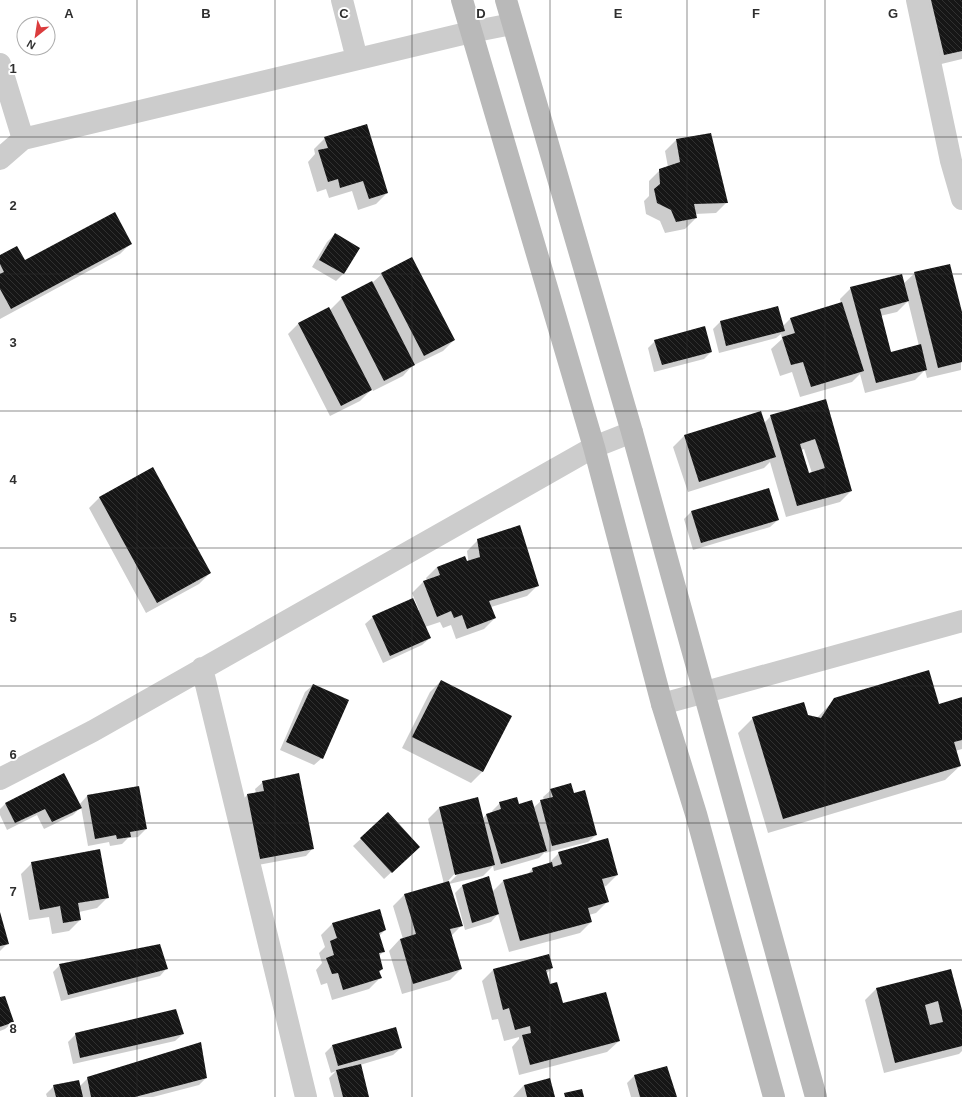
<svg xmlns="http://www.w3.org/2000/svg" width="962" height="1097" font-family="Helvetica,sans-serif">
	<defs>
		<pattern id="building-back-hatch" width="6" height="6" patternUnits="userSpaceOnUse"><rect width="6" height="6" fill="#161616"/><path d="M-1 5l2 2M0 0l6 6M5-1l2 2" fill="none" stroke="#303030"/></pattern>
	</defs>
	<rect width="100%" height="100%" fill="#fff"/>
	<path fill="#0003" fill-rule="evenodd" d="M 920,0 L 962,0 L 962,59 L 933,66 Z
		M 325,138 L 387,193 L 376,204 L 358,210 L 352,191 L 329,198 L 326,189 L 317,192 L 308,162 L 315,154 L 314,149 Z
		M 676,140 L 727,202 L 716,213 L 695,214 L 696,218 L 685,229 L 665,233 L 660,221 L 646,214 L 644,201 L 649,196 L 649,181 L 660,170 L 668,167 L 665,151 Z
		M 335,234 L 358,248 L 343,274 L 336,281 L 312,267 L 327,242 Z
		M 131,243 L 120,254 L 0,319 L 0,256 L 25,262 Z
		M 915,273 L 962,316 L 961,370 L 927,378 L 925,370 L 915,380 L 865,393 L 860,374 L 852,382 L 800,397 L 792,372 L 780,376 L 771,349 L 782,339 L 781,334 L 776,338 L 719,353 L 713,329 L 720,322 L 782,327 L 790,319 L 841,304 L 840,299 L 851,288 L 903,284 ZM 908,301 L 919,346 L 891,353 L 880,316 L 897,312 Z
		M 382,274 L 454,340 L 443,351 L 412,366 L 403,376 L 373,391 L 372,389 L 360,401 L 330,416 L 288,334 L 299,323 L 330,310 L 342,298 L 372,283 Z
		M 655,341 L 711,352 L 704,359 L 654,372 L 648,348 Z
		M 825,401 L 851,491 L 840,502 L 786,517 L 770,462 L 764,468 L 688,492 L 673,447 L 684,436 L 760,412 L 764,423 L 771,416 ZM 804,449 L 812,473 L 809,474 L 801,450 Z
		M 100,497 L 210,573 L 199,584 L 146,613 L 89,508 Z
		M 691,512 L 778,520 L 770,527 L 693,550 L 684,519 Z
		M 478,540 L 538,585 L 527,596 L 491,607 L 495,618 L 484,629 L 456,639 L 451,625 L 443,628 L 440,622 L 425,627 L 430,638 L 422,645 L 383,663 L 365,624 L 373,617 L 419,610 L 412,593 L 423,582 L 427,580 L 426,578 L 437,567 L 469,566 L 467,551 Z
		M 441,681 L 511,716 L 482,772 L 471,783 L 402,748 L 430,692 Z
		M 313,685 L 322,758 L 314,765 L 280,750 L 305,692 Z
		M 962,698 L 962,749 L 955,751 L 960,766 L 945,780 L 768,833 L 738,733 L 753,718 L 807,716 L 817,718 L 835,699 L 939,705 Z
		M 263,782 L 313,848 L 306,856 L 253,866 L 240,803 L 247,795 L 256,793 L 255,789 Z
		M 551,790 L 573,794 L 596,835 L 588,842 L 545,853 L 545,852 L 539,858 L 494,871 L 493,866 L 483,876 L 449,884 L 461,926 L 451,936 L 461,969 L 450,980 L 402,994 L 389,951 L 400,939 L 403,939 L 393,906 L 404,895 L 444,884 L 428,819 L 439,808 L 483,818 L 486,815 L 493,813 L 492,811 L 500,803 L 533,808 L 541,801 L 544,800 L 543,797 ZM 458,870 L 460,872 L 448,884 L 448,881 Z
		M 87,796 L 146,829 L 138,837 L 128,838 L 122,844 L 110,846 L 109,842 L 88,846 L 81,807 L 73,815 L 44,829 L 37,815 L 7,830 L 0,815 L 0,809 L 5,804 L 79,805 Z
		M 388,814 L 411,854 L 384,879 L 353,846 Z
		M 559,853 L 617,875 L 606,886 L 603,887 L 607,902 L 596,913 L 589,915 L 591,922 L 580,933 L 509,952 L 498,914 L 491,922 L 465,930 L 455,893 L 462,886 L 492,892 L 503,881 L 527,875 L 532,869 L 547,865 Z
		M 32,863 L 108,897 L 97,908 L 79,912 L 80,920 L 69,931 L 52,934 L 49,917 L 29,920 L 21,874 Z
		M 0,914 L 8,943 L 0,951 Z
		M 332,924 L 385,930 L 379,936 L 384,951 L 379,956 L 382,969 L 379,973 L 380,978 L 369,989 L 332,1000 L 327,983 L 321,985 L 316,970 L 322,963 L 319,953 L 325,947 L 321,935 Z
		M 60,965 L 167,968 L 160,976 L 61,1001 L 53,972 Z
		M 552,968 L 546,974 L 549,985 L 562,1004 L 619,1041 L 607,1052 L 519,1075 L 512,1047 L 519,1039 L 519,1037 L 504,1041 L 498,1019 L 492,1020 L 482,981 L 493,970 Z
		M 951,970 L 962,1014 L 962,1051 L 959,1054 L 884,1073 L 865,1000 L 876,989 Z
		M 0,998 L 13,1022 L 5,1029 L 0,1031 Z
		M 76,1034 L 183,1034 L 175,1041 L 73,1064 L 68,1042 Z
		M 332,1046 L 401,1048 L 393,1055 L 360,1065 L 368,1097 L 334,1097 L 329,1078 L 336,1071 L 331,1073 L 325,1053 Z
		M 634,1076 L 676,1097 L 631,1097 L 627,1083 Z
		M 88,1078 L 206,1078 L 199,1085 L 153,1097 L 47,1097 L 46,1094 L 54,1086 L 80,1086 Z
		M 524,1085 L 554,1097 L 513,1097 Z"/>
	<path fill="url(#building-back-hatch)" fill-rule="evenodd" d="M 931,0 L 962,0 L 962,51 L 944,55 Z
		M 367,124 L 388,193 L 369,199 L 363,181 L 340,188 L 338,179 L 328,182 L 318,150 L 328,148 L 324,137 Z
		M 711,133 L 728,203 L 694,204 L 697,218 L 676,222 L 671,210 L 657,203 L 654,189 L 660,184 L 659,169 L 680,162 L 676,139 Z
		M 115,212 L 132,244 L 11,309 L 0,289 L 0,274 L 4,272 L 0,264 L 0,255 L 17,246 L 25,260 Z
		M 335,233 L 360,248 L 344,274 L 319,260 Z
		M 412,257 L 455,340 L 424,356 L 381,273 Z
		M 950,264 L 962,312 L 962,362 L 938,368 L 914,272 Z
		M 902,274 L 909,301 L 880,309 L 891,352 L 921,344 L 927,370 L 876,383 L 850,287 Z
		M 372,281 L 415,365 L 384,381 L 341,297 Z
		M 842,302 L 864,371 L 811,387 L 803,362 L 791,365 L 782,337 L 795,333 L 790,318 Z
		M 778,306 L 785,331 L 726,346 L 720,321 Z
		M 329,307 L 372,390 L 341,406 L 298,323 Z
		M 705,326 L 712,352 L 662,365 L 654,340 Z
		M 826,399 L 852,491 L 797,506 L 770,415 ZM 815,439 L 825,468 L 809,473 L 800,444 Z
		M 761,411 L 776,457 L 699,482 L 684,435 Z
		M 153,467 L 211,573 L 157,603 L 99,497 Z
		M 769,488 L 779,520 L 701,543 L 691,511 Z
		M 520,525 L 539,586 L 489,601 L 496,618 L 467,629 L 462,615 L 454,618 L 451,611 L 437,617 L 423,581 L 440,575 L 437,567 L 465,556 L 467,561 L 480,557 L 477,539 Z
		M 413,598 L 431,638 L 390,656 L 372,616 Z
		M 929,670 L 939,704 L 962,697 L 962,740 L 954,742 L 961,766 L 783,819 L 752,717 L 804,702 L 808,715 L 821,718 L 834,698 Z
		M 441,680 L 512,716 L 483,772 L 412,737 Z
		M 313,684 L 349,700 L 323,759 L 286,742 Z
		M 64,773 L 82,808 L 52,822 L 45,809 L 15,823 L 5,803 Z
		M 299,773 L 314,849 L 260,859 L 247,794 L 264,791 L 262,781 Z
		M 571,783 L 574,793 L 585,790 L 597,835 L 552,846 L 540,800 L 553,797 L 550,789 Z
		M 139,786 L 147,829 L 130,832 L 131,837 L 117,839 L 116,835 L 95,839 L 87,795 Z
		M 478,797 L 495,865 L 455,875 L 439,807 Z
		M 517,797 L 519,804 L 532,800 L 547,851 L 501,864 L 486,814 L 501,809 L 499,802 Z
		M 388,812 L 420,847 L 392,873 L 360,838 Z
		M 608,838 L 618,875 L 602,879 L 609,902 L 588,908 L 592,922 L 520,941 L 503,880 L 533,872 L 532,868 L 552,862 L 553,867 L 562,864 L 558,852 Z
		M 100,849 L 109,898 L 78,903 L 81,920 L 63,923 L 60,906 L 40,910 L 31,862 Z
		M 489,876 L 499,914 L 472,923 L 462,885 Z
		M 449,881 L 463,926 L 450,929 L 462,969 L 413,984 L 400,939 L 416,934 L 404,894 Z
		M 380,909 L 386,930 L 379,933 L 385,952 L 379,953 L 383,969 L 379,971 L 382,978 L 343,990 L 338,973 L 332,974 L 326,958 L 334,955 L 330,941 L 337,938 L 332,923 Z
		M 0,912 L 9,944 L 0,946 Z
		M 160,944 L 168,969 L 68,995 L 59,964 Z
		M 549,954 L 553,968 L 546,970 L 550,984 L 557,982 L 563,1003 L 606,992 L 620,1041 L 530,1065 L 522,1035 L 531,1033 L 530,1026 L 515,1030 L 509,1008 L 503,1010 L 493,969 Z
		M 951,969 L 962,1010 L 962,1046 L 895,1063 L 876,988 ZM 938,1001 L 943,1022 L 930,1025 L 925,1005 Z
		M 5,996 L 14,1022 L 0,1027 L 0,997 Z
		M 176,1009 L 184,1034 L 80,1058 L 75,1033 Z
		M 396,1027 L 402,1048 L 338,1066 L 332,1045 Z
		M 201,1042 L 207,1078 L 135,1097 L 91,1097 L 87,1077 Z
		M 361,1064 L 369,1097 L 343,1097 L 336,1070 Z
		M 667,1066 L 677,1097 L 640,1097 L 634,1075 Z
		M 550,1078 L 555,1097 L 527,1097 L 524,1085 Z
		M 79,1080 L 83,1097 L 56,1097 L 53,1085 Z
		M 582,1089 L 584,1097 L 565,1097 L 564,1093 Z"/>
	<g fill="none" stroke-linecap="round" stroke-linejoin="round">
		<path stroke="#ccc" stroke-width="22" d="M 342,0 L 357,59
			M 917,0 L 951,161 L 962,199
			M 0,64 L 23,139 L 471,32 L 512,24
			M 0,159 L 23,139
			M 202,668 L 306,1097
			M 662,704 L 962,621
			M 0,779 L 93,731 L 594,447 L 632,432"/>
		<path stroke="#b9b9b9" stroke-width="22" d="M 462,0 L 594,447 L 662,704 L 696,814 L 774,1097
			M 506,0 L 632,432 L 816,1097"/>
	</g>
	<path fill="none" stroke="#2f2f2f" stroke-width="1" stroke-opacity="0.55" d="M 137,0 L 137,1097M 275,0 L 275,1097M 412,0 L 412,1097M 550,0 L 550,1097M 687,0 L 687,1097M 825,0 L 825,1097M 0,137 L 962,137M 0,274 L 962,274M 0,411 L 962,411M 0,548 L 962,548M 0,686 L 962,686M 0,823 L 962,823M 0,960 L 962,960"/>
	<g font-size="13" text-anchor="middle" font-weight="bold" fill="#2f2f2f" stroke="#fff" stroke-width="4" stroke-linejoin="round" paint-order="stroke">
		<text x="69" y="18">A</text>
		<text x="206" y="18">B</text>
		<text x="344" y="18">C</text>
		<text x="481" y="18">D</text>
		<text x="618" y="18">E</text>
		<text x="756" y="18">F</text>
		<text x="893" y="18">G</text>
		<text x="13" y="73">1</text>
		<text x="13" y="210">2</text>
		<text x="13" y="347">3</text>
		<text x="13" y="484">4</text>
		<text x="13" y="622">5</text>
		<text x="13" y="759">6</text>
		<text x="13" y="896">7</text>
		<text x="13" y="1033">8</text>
	</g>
	<g transform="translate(36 36) rotate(210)"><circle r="19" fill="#ffffff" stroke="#acacac"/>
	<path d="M0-3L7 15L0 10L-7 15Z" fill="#db3c3d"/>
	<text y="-6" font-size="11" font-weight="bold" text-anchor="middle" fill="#2f2f2f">N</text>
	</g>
</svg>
